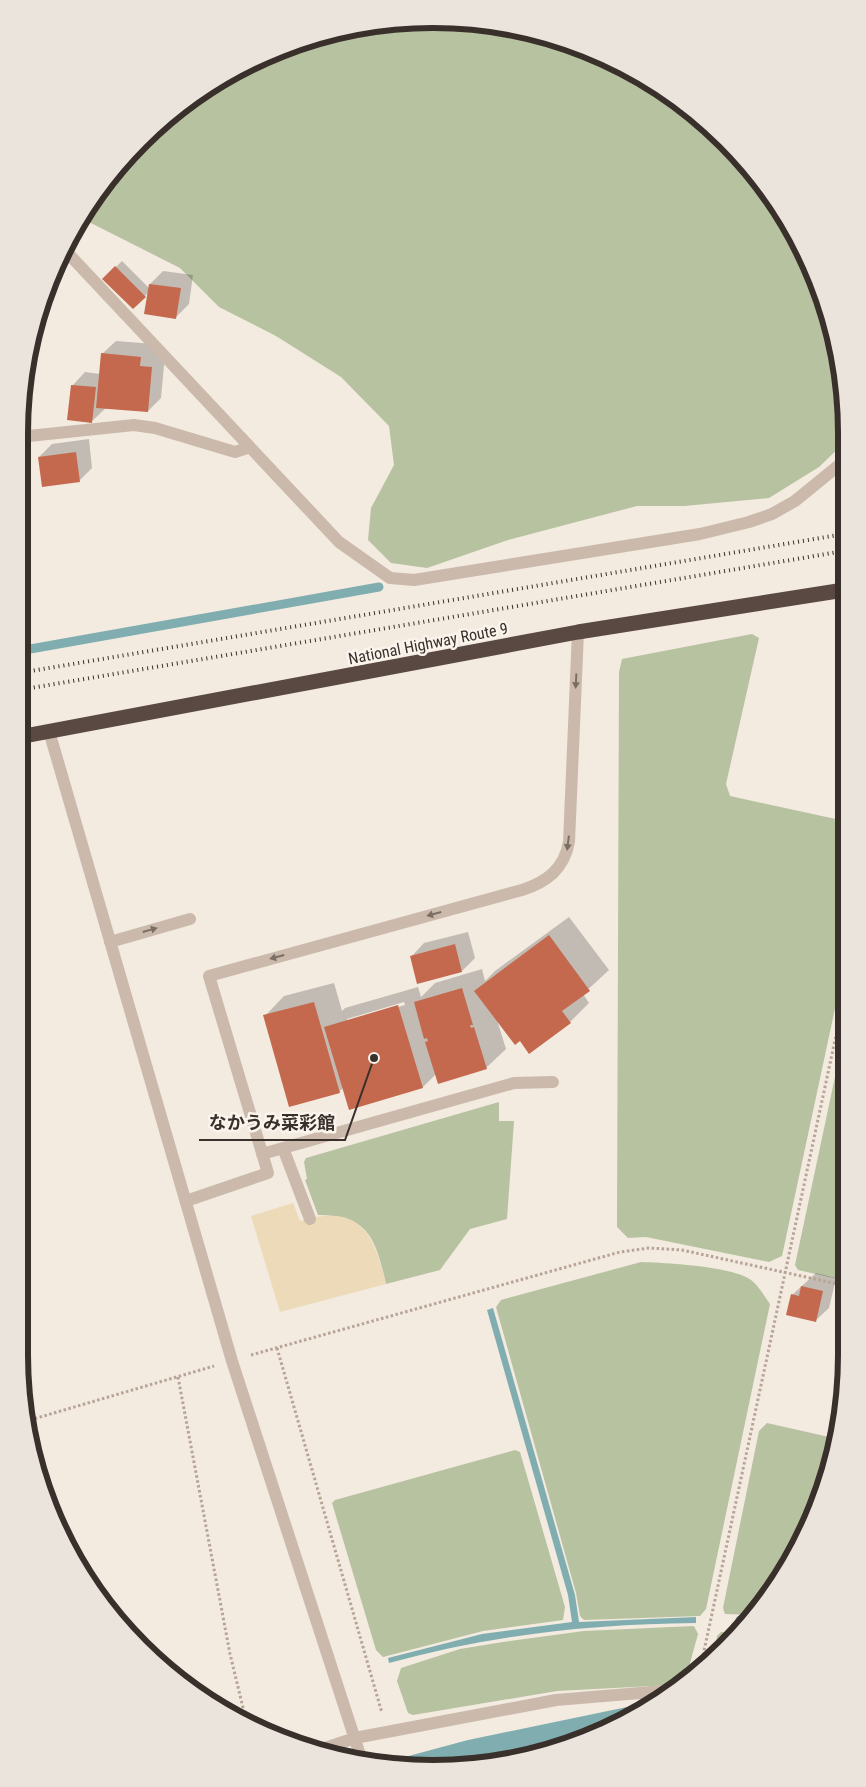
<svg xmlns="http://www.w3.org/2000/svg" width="866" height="1787" font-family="'Roboto Condensed','Noto Sans JP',sans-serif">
	<rect width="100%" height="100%" fill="#f3eae0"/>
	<path fill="#b7c2a0" d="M 433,19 L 514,27 L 592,50 L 685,105 L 762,181 L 816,275 L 844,379 L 844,443 L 819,467 L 769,498 L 684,506 L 637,506 L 508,540 L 427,568 L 391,563 L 368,540 L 371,508 L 394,465 L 389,426 L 341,377 L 276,336 L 219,307 L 180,268 L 81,218 L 89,203 L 140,140 L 203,88 L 275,50 L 352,27 Z
		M 752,634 L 759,638 L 726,784 L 730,796 L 845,821 L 846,957 L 782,1256 L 769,1262 L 646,1237 L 628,1238 L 617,1227 L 619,672 L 622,659 Z
		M 846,1025 L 847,1281 L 798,1270 L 795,1265 Z
		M 499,1102 L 499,1121 L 514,1121 L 507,1219 L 470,1229 L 440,1270 L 386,1284 C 376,1241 370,1215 318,1215 L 305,1180 L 307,1179 L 304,1162 L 306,1158 Z
		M 641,1262 C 665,1263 732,1266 751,1280 C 759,1286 764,1296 770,1304 L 706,1609 L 700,1616 L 584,1620 L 580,1616 L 576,1593 L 496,1307 L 501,1300 Z
		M 767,1423 L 838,1439 L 816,1513 L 778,1584 L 752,1615 L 725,1614 L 723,1608 L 759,1431 Z
		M 515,1450 L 520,1452 L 565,1607 L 563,1620 L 483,1631 L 383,1657 L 376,1650 L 332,1503 L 335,1500 Z
		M 694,1626 L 698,1634 L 687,1674 L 672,1685 L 557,1691 L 413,1715 L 408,1713 L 397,1681 L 401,1668 L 460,1649 L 503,1642 L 584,1631 Z
		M 721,1632 L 737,1633 L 726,1647 L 714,1656 L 717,1636 Z"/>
	<path fill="#eddab8" d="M 293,1203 L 300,1221 C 359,1203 374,1232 386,1284 L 280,1312 L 251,1216 Z"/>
	<path fill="#80aeb0" d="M 493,1308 L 575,1595 L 579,1622 L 696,1617 L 696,1623 C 591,1624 490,1635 389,1663 L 388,1658 L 482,1634 L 572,1622 L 568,1595 L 487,1310 Z
		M 627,1707 L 641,1708 L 616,1725 L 487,1765 L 390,1761 L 468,1740 Z"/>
	<path fill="#0003" fill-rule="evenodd" d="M 70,238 L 60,278 L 45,291 L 50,274 Z
		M 122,261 L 149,288 L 150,284 L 163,271 L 193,275 L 189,304 L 175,318 L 149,292 L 133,308 L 104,279 Z
		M 116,341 L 154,344 L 165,354 L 161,398 L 148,411 L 106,408 L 92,421 L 72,386 L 85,372 L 100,374 L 102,354 Z
		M 89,439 L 92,468 L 79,481 L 39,457 L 52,444 Z
		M 569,917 L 609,970 L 583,994 L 589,1003 L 570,1022 L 520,1040 L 497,1020 L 506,1049 L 486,1068 L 436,1074 L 423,1087 L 343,1088 L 339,1092 L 265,1016 L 284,996 L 334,983 L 342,1011 L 345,1008 L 418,987 L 421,997 L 435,983 L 482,969 L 485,981 L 495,971 ZM 404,1002 L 405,1005 L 347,1022 L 347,1019 Z
		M 468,932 L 475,958 L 462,971 L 418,983 L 411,957 L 424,943 Z
		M 816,1273 L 836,1278 L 829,1308 L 815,1321 L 792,1295 Z"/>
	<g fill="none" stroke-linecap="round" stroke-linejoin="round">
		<path stroke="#80aeb0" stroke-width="9" d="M 19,651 L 379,587
			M 740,1620 L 747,1621"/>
	</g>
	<path fill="#c4694e" d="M 115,266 L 146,297 L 133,309 L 102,279 Z
		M 149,284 L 181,288 L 176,319 L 144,314 Z
		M 101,353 L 141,357 L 140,366 L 152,367 L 148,412 L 96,408 Z
		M 71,385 L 96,387 L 92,423 L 67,420 Z
		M 76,452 L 80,482 L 42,487 L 38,457 Z
		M 549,935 L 590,991 L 562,1011 L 571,1023 L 529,1054 L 520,1041 L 515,1045 L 474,991 Z
		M 455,944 L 462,972 L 417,984 L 410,956 Z
		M 462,988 L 473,1025 L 470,1025 L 471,1028 L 474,1027 L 487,1069 L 438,1084 L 425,1042 L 428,1041 L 427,1038 L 424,1039 L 414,1002 Z
		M 314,1002 L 340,1093 L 289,1107 L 263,1015 Z
		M 398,1005 L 423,1088 L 349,1110 L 324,1027 Z
		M 801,1286 L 823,1291 L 816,1322 L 786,1315 L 791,1294 L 799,1296 Z"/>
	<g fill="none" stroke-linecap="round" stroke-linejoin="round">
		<path stroke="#b7a496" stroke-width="3" stroke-dasharray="2.5 2.5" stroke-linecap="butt" d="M 277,1348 L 382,1713
			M 251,1355 L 620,1252 L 649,1248 L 682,1250 L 847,1286
			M 178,1377 L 230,1654 L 246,1720
			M 30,1420 L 214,1366
			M 701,1665 L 846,989"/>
		<path stroke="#cbbaac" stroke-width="12" d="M 64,249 L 339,542 L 390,578 L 414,580 L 700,534 L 749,522 L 772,514 L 795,501 L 844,461
			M 19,437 L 134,425 L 155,428 L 235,452 L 250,447
			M 49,731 L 232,1361 L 362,1761
			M 110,942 L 190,919
			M 283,1148 L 310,1219
			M 262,1154 L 514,1083 L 553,1082
			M 186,1201 L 268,1173 L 209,976 L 522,890 C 547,882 564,869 569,842 L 578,632
			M 322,1749 L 355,1738 L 556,1700 L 664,1691"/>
		<path stroke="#5a4942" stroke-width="15" d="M 19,737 L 578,632 L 844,590"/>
		<path stroke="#392f2b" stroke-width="4" stroke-dasharray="1 4" stroke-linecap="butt" d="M 19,673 L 844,534
			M 19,690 L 844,551"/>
	</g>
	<defs><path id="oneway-solid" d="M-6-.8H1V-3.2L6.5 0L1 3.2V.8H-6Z" transform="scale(1.25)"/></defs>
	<g fill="#7b6e65">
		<use href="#oneway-solid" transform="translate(576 681) rotate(93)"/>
		<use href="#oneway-solid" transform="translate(568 843) rotate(97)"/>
		<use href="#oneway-solid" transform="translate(434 914) rotate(165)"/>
		<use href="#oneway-solid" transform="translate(150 930) rotate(-16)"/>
		<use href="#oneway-solid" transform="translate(277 957) rotate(165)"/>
	</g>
	<g text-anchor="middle" stroke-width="5" stroke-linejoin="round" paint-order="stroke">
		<g font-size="16" fill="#392f2b" stroke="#faf4ed">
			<text transform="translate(428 643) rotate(-11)" y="6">National Highway Route 9</text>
		</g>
	</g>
	<path d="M0 0H866V1787H0ZM433 28H433A405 405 0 0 1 838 433V1355A405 405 0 0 1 433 1760H433A405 405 0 0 1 28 1355V433A405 405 0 0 1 433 28Z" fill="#ebe4dd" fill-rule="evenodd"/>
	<path fill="none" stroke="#392f2b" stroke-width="6" d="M433 28H433A405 405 0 0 1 838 433V1355A405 405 0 0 1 433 1760H433A405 405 0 0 1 28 1355V433A405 405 0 0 1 433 28Z"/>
	<path fill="none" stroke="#392f2b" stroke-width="2" d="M374 1058L345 1140H199"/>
	<circle fill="#392f2b" stroke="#faf4ed" stroke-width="2" cx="374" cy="1058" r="5"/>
	<g font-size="18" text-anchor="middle" font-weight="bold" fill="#392f2b" stroke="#faf4ed" stroke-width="5" stroke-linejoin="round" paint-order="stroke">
		<text x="272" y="1129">なかうみ菜彩館</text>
	</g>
</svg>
